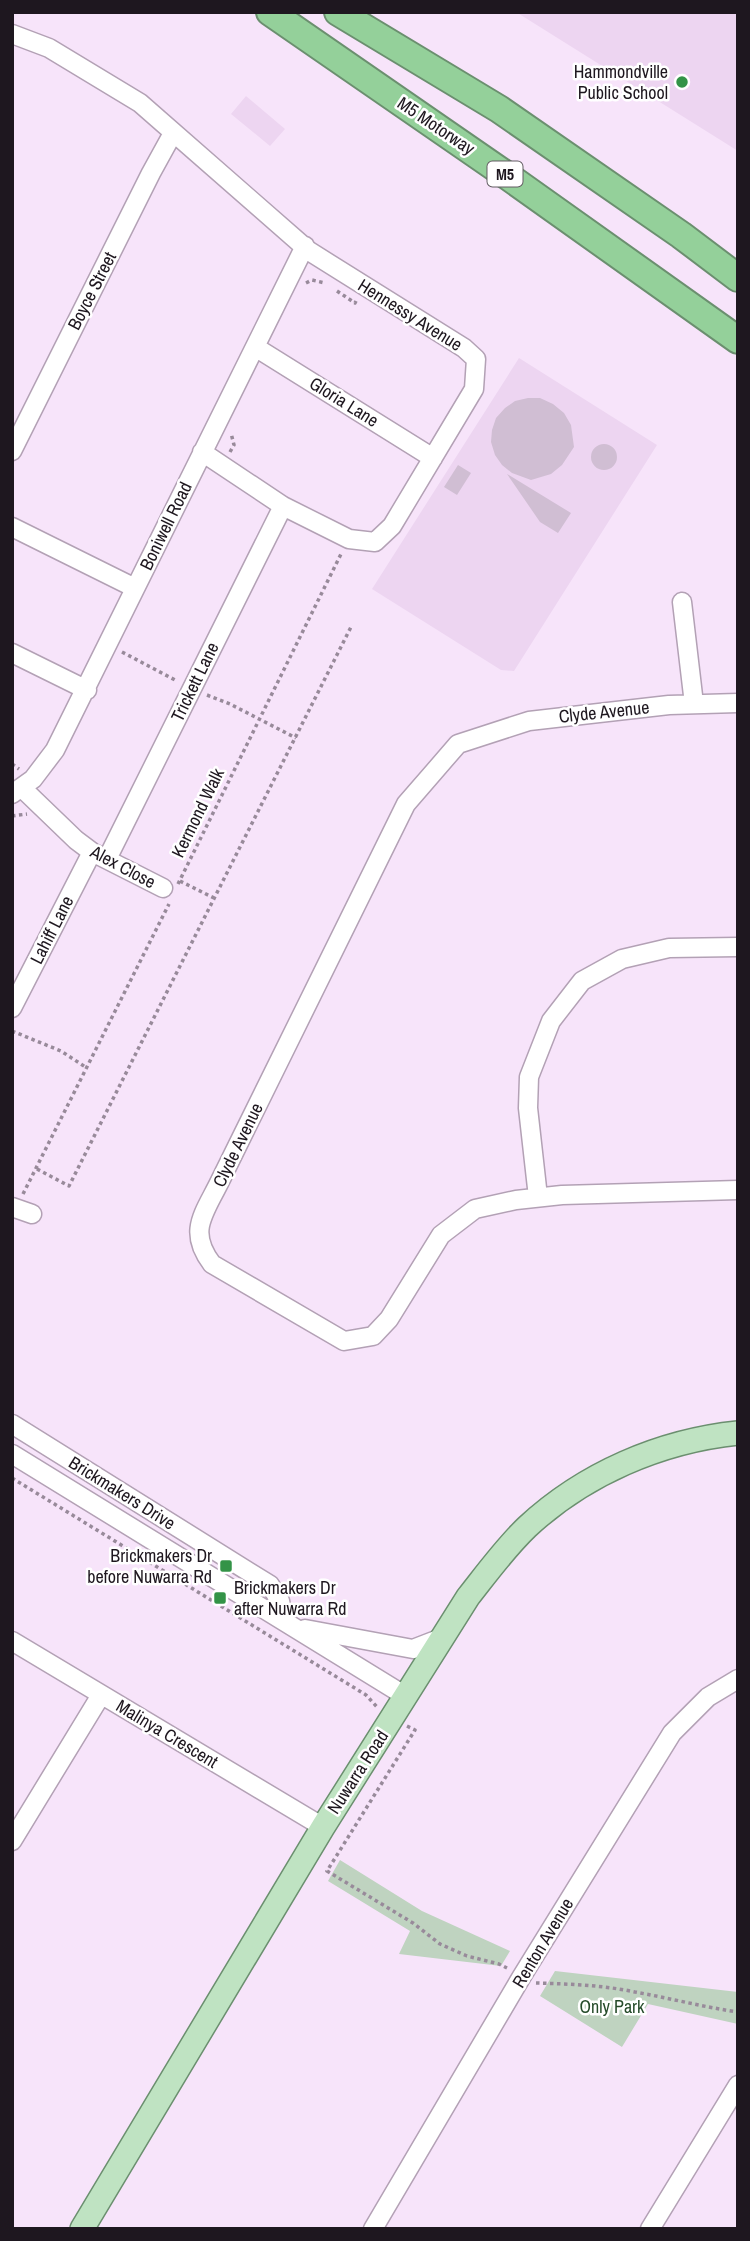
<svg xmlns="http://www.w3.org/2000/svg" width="750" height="2241" font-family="'Archivo Narrow',sans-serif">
	<rect width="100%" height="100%" fill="#f7e4fa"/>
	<path fill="#edd5f1" d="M 516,12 L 738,12 L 738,151 Z
		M 246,96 L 285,129 L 270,146 L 231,114 Z
		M 519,358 L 657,445 L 514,671 L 501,670 L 372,589 Z"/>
	<path fill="#bfd3c0" d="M 340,1860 L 422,1911 L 510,1951 L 501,1966 L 399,1954 L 410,1931 L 328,1881 Z
		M 555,1971 L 738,1992 L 738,2024 L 648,2004 L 622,2047 L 540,1996 Z"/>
	<path fill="#d0bed3" d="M 528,398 L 540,398 L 553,404 L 564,413 L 571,425 L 574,447 L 562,465 L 551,474 L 531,480 L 512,473 L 502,465 L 495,455 L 491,442 L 492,430 L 496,418 L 505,408 L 515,401 Z
		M591 457a13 13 0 1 1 26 0a13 13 0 1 1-26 0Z
		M 458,465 L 471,473 L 457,495 L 444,487 Z
		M 507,474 L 571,513 L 558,533 L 540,522 Z"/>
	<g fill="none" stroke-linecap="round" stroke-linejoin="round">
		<g stroke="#b3a1b5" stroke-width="21">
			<path id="minor" d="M 12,34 L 49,48 L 140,103 L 309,251 L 464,348 L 476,359 L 474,389 L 392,526 L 375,542 L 349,539 L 283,506 L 202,452
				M 255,347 L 433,458
				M 12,451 L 151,173 L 173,133
				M 12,527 L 135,588
				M 682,602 L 694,704
				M 12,653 L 87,690
				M 738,703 L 669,705 L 529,721 L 458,744 L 406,804 L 220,1181 C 204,1214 187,1231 212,1264 L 344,1341 L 373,1336 L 389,1319 L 441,1235 L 475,1209 L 516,1200 L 562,1195 L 738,1190
				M 22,788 L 76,840 L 92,852 L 163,888
				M 12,794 L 33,779 L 55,750 L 305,246
				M 107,859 L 283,506
				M 12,1008 L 92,852
				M 538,1197 L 528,1108 L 529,1077 L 551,1021 L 582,981 L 622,959 L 669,948 L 738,947
				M 12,1207 L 32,1214
				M 12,1424 L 270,1585 L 280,1601 L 284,1621
				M 12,1454 L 407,1697
				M 305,1629 L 413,1649 L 444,1637
				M 12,1641 L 323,1827
				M 12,1841 L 101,1695
				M 373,2229 L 522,1976 L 672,1733 L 708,1697 L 738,1679
				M 650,2229 L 738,2085"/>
		</g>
		<g stroke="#6b8f6f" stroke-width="26">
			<path id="major" d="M 82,2229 L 323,1827 L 468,1597 C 487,1573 505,1548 527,1527 C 584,1474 660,1441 738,1433"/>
		</g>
		<g stroke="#6b8f6f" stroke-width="30">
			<path id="highway" d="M 270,12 L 509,177 L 738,340
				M 338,12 L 499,109 L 681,235 L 738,278"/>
		</g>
		<path stroke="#988a9a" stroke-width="3.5" stroke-dasharray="3.5 3.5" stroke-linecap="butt" d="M 306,283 L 312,280 L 325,283
			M 337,291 L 355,303 L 356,301
			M 230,452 L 234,445 L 231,433
			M 122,652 L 177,681
			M 207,695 L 230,704 L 296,738
			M 12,764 L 19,769
			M 12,816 L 27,814
			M 180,881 L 214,898
			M 178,884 L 342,552
			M 12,1031 L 61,1051 L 87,1068
			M 37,1169 L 69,1186 L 352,625
			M 23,1194 L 169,904
			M 12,1478 L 366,1695 L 377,1707
			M 407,1726 L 415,1730 L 327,1871 L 413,1923 L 440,1944 L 467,1956 L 499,1964 L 507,1968
			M 536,1983 C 569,1984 602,1985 635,1992 C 669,1998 703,2007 738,2012"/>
		<use href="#minor" stroke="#fff" stroke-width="18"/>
		<use href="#major" stroke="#bfe3c2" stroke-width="23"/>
		<use href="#highway" stroke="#94d09a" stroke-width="26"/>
	</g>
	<g fill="#339347" stroke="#fff" stroke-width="2.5">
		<circle cx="682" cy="82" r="7"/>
		<rect x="219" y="1559" width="14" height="14" rx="3.5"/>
		<rect x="213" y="1591" width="14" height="14" rx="3.5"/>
	</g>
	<g text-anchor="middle" stroke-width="5" stroke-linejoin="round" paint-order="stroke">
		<rect fill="#fff" stroke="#625d62" stroke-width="2" x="487.5" y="161.5" width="35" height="25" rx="5"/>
		<g font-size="16" font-weight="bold" fill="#1e171f">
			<text x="505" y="180">M5</text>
		</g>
		<g font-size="18" fill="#1e171f" stroke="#fff" text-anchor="end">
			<text x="668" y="78">Hammondville<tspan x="668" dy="21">Public School</tspan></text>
			<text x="212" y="1562">Brickmakers Dr<tspan x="212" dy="21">before Nuwarra Rd</tspan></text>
			<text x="234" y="1594" text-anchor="start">Brickmakers Dr<tspan x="234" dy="21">after Nuwarra Rd</tspan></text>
		</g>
		<g font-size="18" fill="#1e171f" stroke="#fff">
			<text transform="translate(436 126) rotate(34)" y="6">M5 Motorway</text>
			<text transform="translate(92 291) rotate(-63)" y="6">Boyce Street</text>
			<text transform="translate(410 315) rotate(32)" y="6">Hennessy Avenue</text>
			<text transform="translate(344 402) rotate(32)" y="6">Gloria Lane</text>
			<text transform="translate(166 526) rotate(-64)" y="6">Boniwell Road</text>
			<text transform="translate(195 682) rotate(-64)" y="6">Trickett Lane</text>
			<text transform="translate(604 712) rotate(-6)" y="6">Clyde Avenue</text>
			<text transform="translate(198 813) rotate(-64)" y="6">Kermond Walk</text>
			<text transform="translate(123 867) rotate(28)" y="6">Alex Close</text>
			<text transform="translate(52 930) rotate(-63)" y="6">Lahiff Lane</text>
			<text transform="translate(238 1145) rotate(-64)" y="6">Clyde Avenue</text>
			<text transform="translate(122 1493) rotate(32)" y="6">Brickmakers Drive</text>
			<text transform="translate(167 1734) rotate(31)" y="6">Malinya Crescent</text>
			<text transform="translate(358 1772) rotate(-57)" y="6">Nuwarra Road</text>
			<text transform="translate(543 1943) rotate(-59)" y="6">Renton Avenue</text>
		</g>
		<g font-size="18" fill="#254b2a" stroke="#fff">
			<text x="612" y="2013">Only Park</text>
		</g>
	</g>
	<rect width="750" height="2241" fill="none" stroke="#1e171f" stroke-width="28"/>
</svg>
